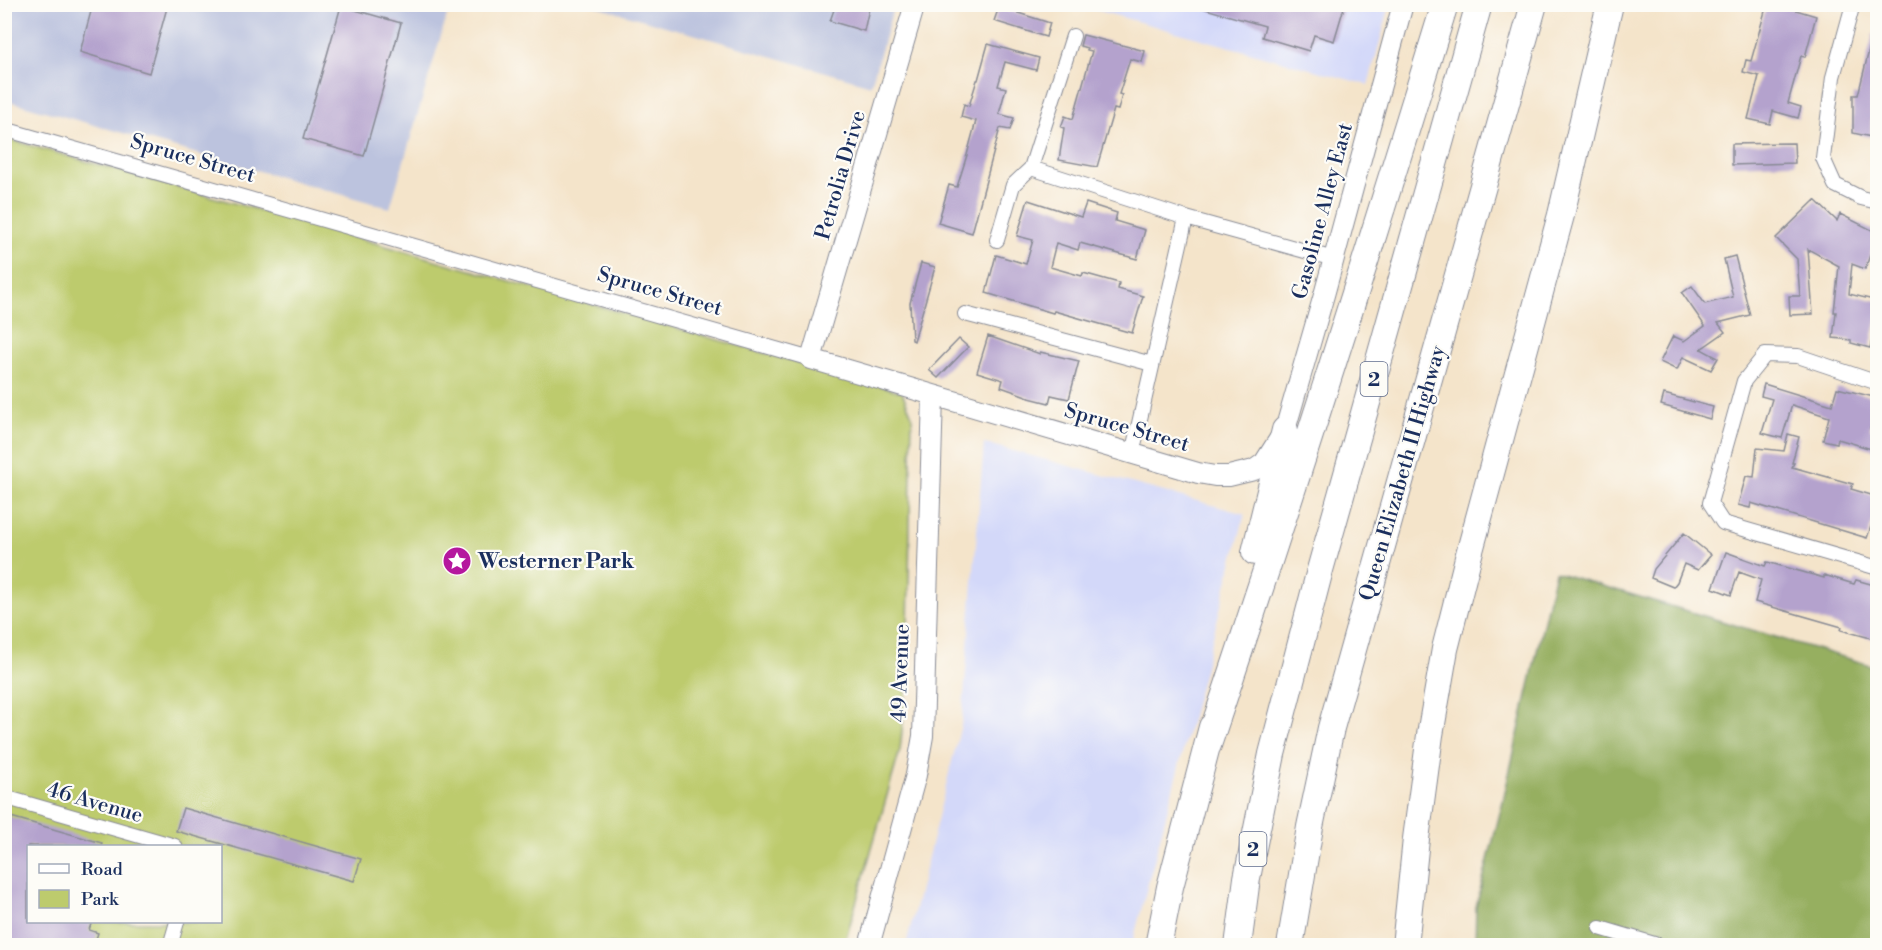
<svg xmlns="http://www.w3.org/2000/svg" width="1882" height="950" font-family="'Libre Bodoni',serif">
	<rect width="100%" height="100%" fill="#fdfcf7"/>
	<filter id="ink" filterUnits="userSpaceOnUse"><feTurbulence type="fractalNoise" baseFrequency=".0167" numOctaves="2"/><feDisplacementMap in="SourceGraphic" scale="12" xChannelSelector="R" yChannelSelector="G"/><feConvolveMatrix kernelMatrix="1 2 1 2 8 2 1 2 1" color-interpolation-filters="sRGB"/></filter>
	<filter id="wash" filterUnits="userSpaceOnUse"><feTurbulence type="fractalNoise" baseFrequency=".008" numOctaves="4" result="noise"/><feDisplacementMap in="SourceGraphic" scale="24" xChannelSelector="R" yChannelSelector="G"/><feGaussianBlur stdDeviation="1.35" result="paint"/><feColorMatrix in="noise" values="0 0 0 0 0 0 0 0 0 0 0 0 0 0 0 0 0 1.4 0 .05"/><feComposite in="paint" operator="in"/></filter>
	<g filter="url(#wash)">
		<rect width="100%" height="100%" fill="#f4e4ca"/>
		<path fill="#d3d8f9" d="M 1078,5 L 1390,5 L 1368,85 Z
			M 984,443 L 1245,514 L 1132,945 L 906,945 L 962,721 Z"/>
		<path fill="#bcc3de" d="M 4,5 L 450,5 L 390,208 L 5,100 Z
			M 592,5 L 894,5 L 871,85 Z"/>
		<path fill="#bdcb6d" stroke="#6c7d66" stroke-width="1.5" fill-rule="evenodd" d="M 4,138 L 902,392 L 912,416 L 907,683 L 900,750 L 844,945 L 5,945 ZM 28,846 L 220,846 L 220,922 L 28,922 Z"/>
		<path fill="#96af60" stroke="#586f5f" stroke-width="1.5" d="M 1555,572 L 1877,667 L 1877,945 L 1475,946 L 1476,907 L 1502,805 Z"/>
		<g id="blocks">
			<path fill="#b4a2cd" d="M 93,4 L 168,4 L 149,73 L 80,52 Z
				M 836,4 L 870,4 L 864,31 L 830,21 Z
				M 1202,4 L 1345,4 L 1334,41 L 1314,35 L 1309,51 L 1262,37 L 1265,26 L 1202,8 Z
				M 1767,4 L 1776,4 L 1816,16 L 1805,57 L 1801,56 L 1788,103 L 1801,107 L 1798,118 L 1773,111 L 1770,124 L 1748,119 L 1759,76 L 1743,72 L 1746,60 L 1751,61 Z
				M 341,6 L 401,23 L 364,156 L 303,139 Z
				M 999,7 L 1050,23 L 1046,37 L 994,21 Z
				M 1873,34 L 1878,35 L 1878,94 L 1871,92 L 1871,137 L 1853,133 L 1853,95 L 1858,95 Z
				M 1083,35 L 1145,51 L 1142,62 L 1130,59 L 1119,94 L 1122,95 L 1118,110 L 1114,109 L 1097,167 L 1059,160 L 1064,128 L 1061,127 L 1065,116 L 1073,119 L 1092,51 L 1087,50 L 1087,48 L 1080,46 Z
				M 988,44 L 1039,58 L 1036,70 L 1005,62 L 998,86 L 1006,88 L 999,114 L 1014,118 L 1010,130 L 1000,128 L 972,233 L 938,223 L 949,185 L 957,187 L 967,155 L 976,121 L 961,117 L 964,104 L 969,106 L 977,80 L 978,80 Z
				M 1794,143 L 1795,163 L 1732,165 L 1732,144 Z
				M 1028,200 L 1081,217 L 1086,203 L 1117,213 L 1115,221 L 1145,230 L 1137,259 L 1080,243 L 1078,250 L 1056,243 L 1050,267 L 1082,276 L 1083,273 L 1119,283 L 1118,289 L 1143,296 L 1132,333 L 1054,311 L 1053,313 L 986,293 L 996,255 L 1026,264 L 1033,240 L 1017,236 Z
				M 1815,200 L 1837,221 L 1840,214 L 1878,233 L 1865,269 L 1852,264 L 1849,294 L 1878,301 L 1878,315 L 1870,348 L 1851,343 L 1851,340 L 1833,338 L 1836,312 L 1834,312 L 1839,266 L 1808,249 L 1813,314 L 1790,315 L 1789,296 L 1800,296 L 1797,259 L 1776,238 Z
				M 1735,256 L 1750,315 L 1718,323 L 1725,332 L 1701,349 L 1718,358 L 1711,370 L 1683,357 L 1677,370 L 1660,362 L 1673,336 L 1684,341 L 1705,326 L 1682,293 L 1692,286 L 1705,304 L 1733,297 L 1724,259 Z
				M 921,263 L 935,267 L 914,341 L 912,340 L 910,303 Z
				M 988,336 L 1040,354 L 1040,352 L 1079,361 L 1069,399 L 1051,395 L 1049,403 L 1029,398 L 1029,397 L 1001,387 L 1003,380 L 977,372 Z
				M 959,339 L 968,347 L 938,378 L 929,370 Z
				M 1764,384 L 1832,405 L 1837,388 L 1878,398 L 1870,429 L 1878,431 L 1878,451 L 1838,439 L 1837,443 L 1823,440 L 1829,417 L 1792,405 L 1782,438 L 1762,433 L 1772,399 L 1761,396 Z
				M 1664,394 L 1713,407 L 1710,419 L 1661,405 Z
				M 1788,434 L 1799,437 L 1792,463 L 1794,463 L 1792,467 L 1853,484 L 1851,489 L 1878,497 L 1878,506 L 1867,538 L 1751,503 L 1750,508 L 1738,505 L 1746,476 L 1754,477 L 1757,448 L 1784,451 Z
				M 1684,533 L 1711,555 L 1698,570 L 1684,564 L 1677,582 L 1673,587 L 1651,578 L 1654,569 Z
				M 1726,552 L 1765,566 L 1767,562 L 1824,578 L 1824,575 L 1854,584 L 1856,580 L 1878,586 L 1878,640 L 1841,630 L 1842,627 L 1755,602 L 1761,580 L 1739,572 L 1731,595 L 1713,588 Z
				M 183,808 L 361,859 L 354,881 L 176,831 Z
				M 4,815 L 102,843 L 101,846 L 28,846 L 28,921 L 92,921 L 89,930 L 98,933 L 94,945 L 4,945 Z"/>
		</g>
	</g>
	<g filter="url(#ink)">
		<use href="#blocks" fill-opacity="0" stroke="#888a94" stroke-width="1.5"/>
		<g fill="none" stroke-linecap="round" stroke-linejoin="round">
			<g stroke="#888a94" stroke-width="16">
				<path id="street" d="M 1853,4 L 1833,77 L 1823,158 L 1835,185 L 1861,198 L 1878,202
					M 4,129 L 811,359
					M 1031,168 L 1186,218 L 1334,259
					M 997,240 L 1013,185 L 1031,168 L 1073,36
					M 965,314 L 1152,364
					M 1878,383 L 1798,356 L 1765,355 L 1744,381 L 1710,503 L 1723,523 L 1878,568
					M 1132,454 L 1186,218
					M 4,797 L 175,846
					M 1600,928 L 1661,946
					M 170,946 L 177,922"/>
			</g>
			<g stroke="#888a94" stroke-width="22">
				<path id="secondary" d="M 915,4 L 811,359 L 1198,473 L 1215,476 L 1229,476 L 1254,470 L 1264,463 L 1285,430 L 1324,295 L 1403,4
					M 869,946 L 916,775 L 923,736 L 933,396"/>
			</g>
			<g stroke="#888a94" stroke-width="28">
				<path id="highway" d="M 1255,552 L 1285,430
					M 1208,745 C 1291,499 1369,252 1445,4
					M 1158,946 L 1170,887 L 1212,727
					M 1238,946 L 1247,878 L 1272,754 L 1320,570 L 1479,4
					M 1290,946 L 1310,827 L 1331,728 L 1534,4
					M 1405,946 L 1416,839 L 1430,735 L 1445,649 L 1468,558 L 1561,215 L 1610,4"/>
			</g>
			<use href="#street" stroke="#fff" stroke-width="14"/>
			<use href="#secondary" stroke="#fff" stroke-width="20"/>
			<use href="#highway" stroke="#fff" stroke-width="26"/>
		</g>
	</g>
	<defs>
		<g id="sight-disc" transform="scale(1.5)"><circle r="9.5" fill="#b5179e" stroke="#fdfcf7"/><path d="M0-6L1.8-2.2L6-1.7L2.9 1.2L3.7 5.4L0 3.3L-3.7 5.4L-2.9 1.2L-6-1.7L-1.8-2.2Z" fill="#fff"/></g>
	</defs>
	<g fill-rule="evenodd">
		<use href="#sight-disc" x="457" y="561"/>
	</g>
	<g text-anchor="middle" stroke-width="4.5" stroke-linejoin="round" paint-order="stroke">
		<g fill="#fdfcf7" stroke="#5f6c8c" stroke-width="1.5">
			<rect x="1360.5" y="362" width="27" height="34" rx="4.5"/>
			<rect x="1239.5" y="832" width="27" height="34" rx="4.5"/>
		</g>
		<g font-size="20" font-weight="bold" fill="#1b2f5e">
			<text x="1374" y="386">2</text>
			<text x="1253" y="856">2</text>
		</g>
		<g font-size="21" fill="#1b2f5e" stroke="#fdfcf7">
			<text transform="translate(193 158) rotate(16)" y="7">Spruce Street</text>
			<text transform="translate(840 175) rotate(-74)" y="7">Petrolia Drive</text>
			<text transform="translate(1322 211) rotate(-75)" y="7">Gasoline Alley East</text>
			<text transform="translate(660 291) rotate(16)" y="7">Spruce Street</text>
			<text transform="translate(1127 427) rotate(16)" y="7">Spruce Street</text>
			<text transform="translate(1402 473) rotate(-74)" y="7">Queen Elizabeth II Highway</text>
			<text transform="translate(900 673) rotate(-88)" y="7">49 Avenue</text>
			<text transform="translate(95 802) rotate(16)" y="7">46 Avenue</text>
		</g>
		<g font-size="21" font-weight="bold" fill="#1b2f5e" stroke="#fdfcf7" text-anchor="start">
			<text x="478" y="568">Westerner Park</text>
		</g>
	</g>
	<rect width="1882" height="950" fill="none" stroke="#fdfcf7" stroke-width="24"/>
	<rect x="27" y="845" width="195" height="78" fill="#fdfcf7" stroke="#a3aaba" stroke-width="1.5"/>
	<rect x="39" y="864" width="30" height="9" fill="#ffffff" stroke="#a3aaba" stroke-width="1.5"/>
	<text x="81" y="875" font-size="18" fill="#1b2f5e">Road</text>
	<rect x="39" y="890" width="30" height="18" fill="#bdcb6d" stroke="#a3aaba" stroke-width="1.5"/>
	<text x="81" y="905" font-size="18" fill="#1b2f5e">Park</text>
</svg>
